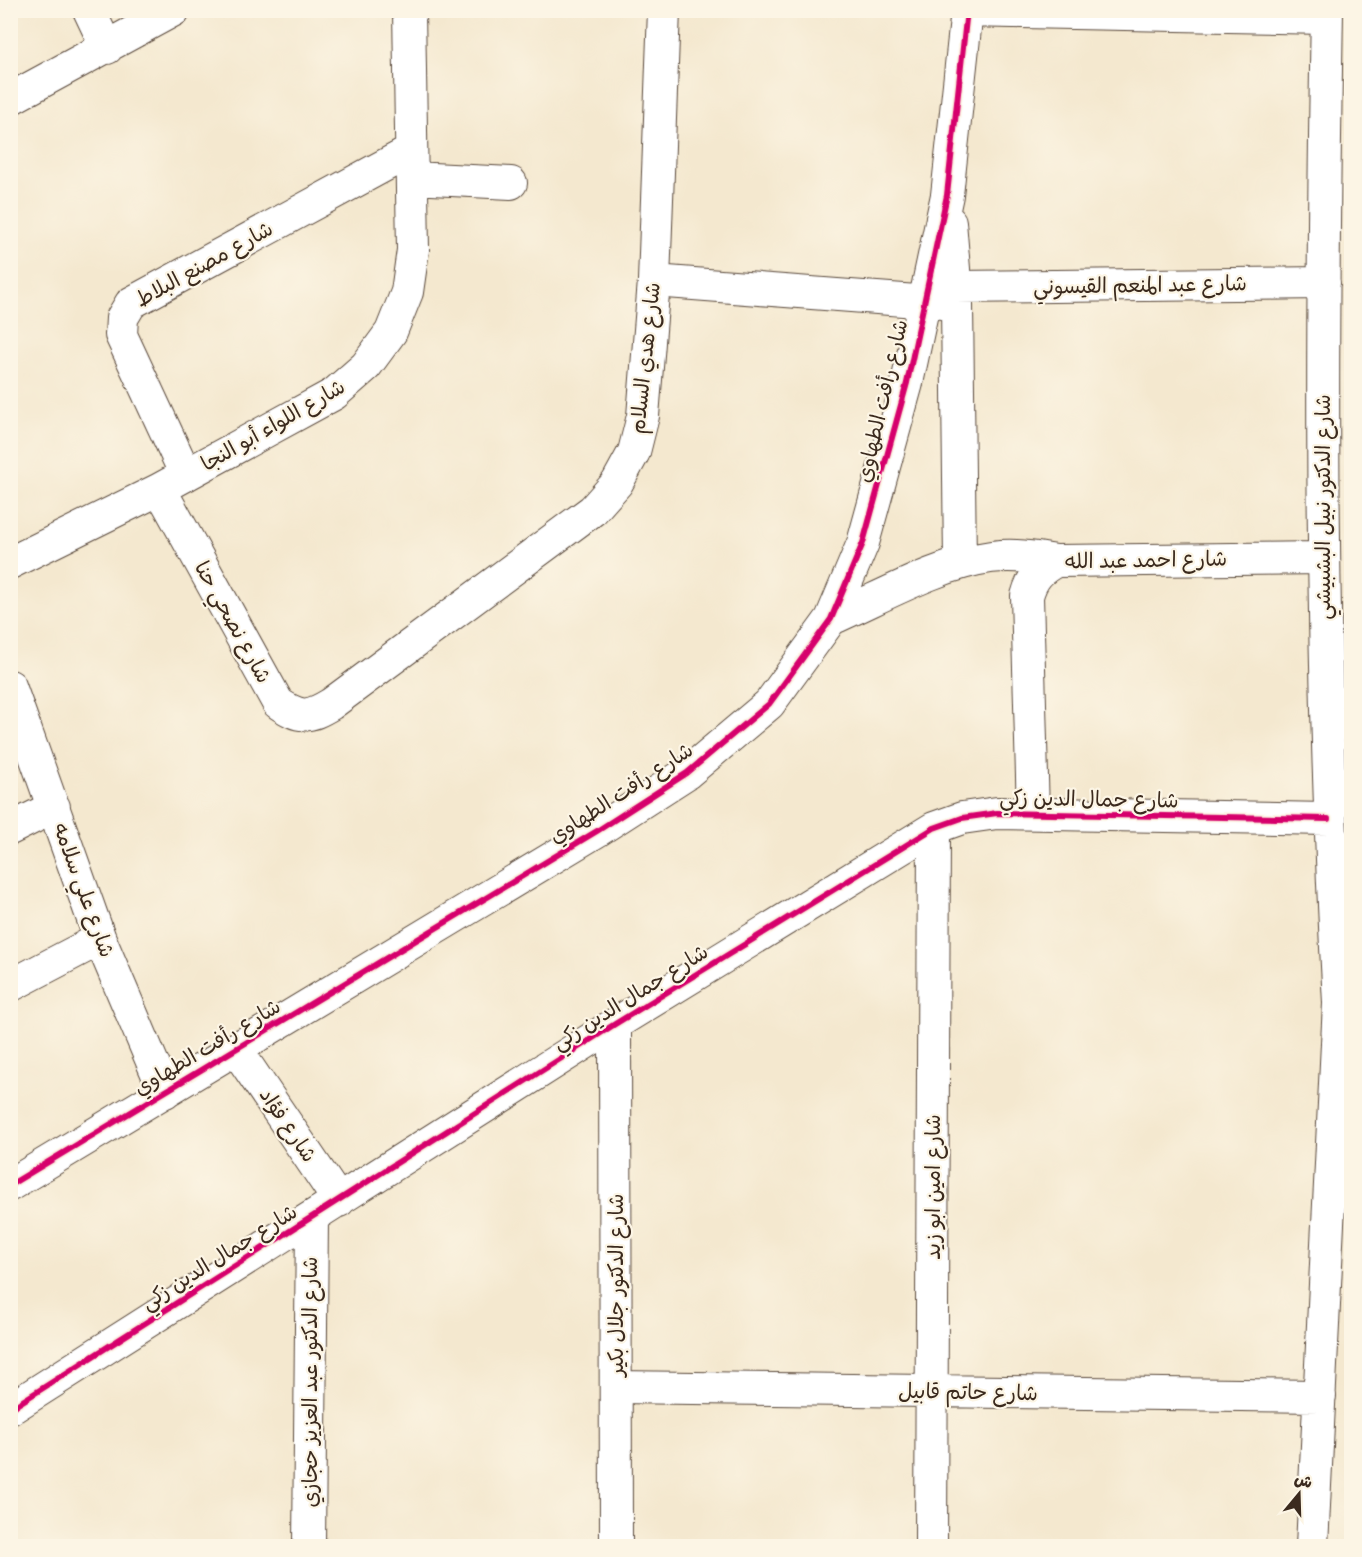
<svg xmlns="http://www.w3.org/2000/svg" width="1362" height="1557" font-family="'Indie Flower','Playpen Sans Arabic',sans-serif">
	<rect width="100%" height="100%" fill="#fcf5e5"/>
	<filter id="ink" filterUnits="userSpaceOnUse"><feTurbulence type="fractalNoise" baseFrequency=".0167" numOctaves="2"/><feDisplacementMap in="SourceGraphic" scale="12" xChannelSelector="R" yChannelSelector="G"/><feConvolveMatrix kernelMatrix="1 2 1 2 8 2 1 2 1" color-interpolation-filters="sRGB"/></filter>
	<filter id="wash" filterUnits="userSpaceOnUse"><feTurbulence type="fractalNoise" baseFrequency=".008" numOctaves="4" result="noise"/><feDisplacementMap in="SourceGraphic" scale="24" xChannelSelector="R" yChannelSelector="G"/><feGaussianBlur stdDeviation="1.35" result="paint"/><feColorMatrix in="noise" values="0 0 0 0 0 0 0 0 0 0 0 0 0 0 0 0 0 1.4 0 .05"/><feComposite in="paint" operator="in"/></filter>
	<g filter="url(#wash)">
		<rect width="100%" height="100%" fill="#f4e8cf"/>
	</g>
	<g filter="url(#ink)">
		<g fill="none" stroke-linecap="round" stroke-linejoin="round">
			<g stroke="#574639" stroke-width="34">
				<path id="minor" d="M 89,10 L 107,48
					M 1327,10 C 1321,343 1320,672 1339,1003
					M 967,11 L 1326,18
					M 10,99 L 174,10
					M 412,178 L 511,183
					M 950,222 L 957,304 L 960,563
					M 654,281 L 943,303
					M 955,287 L 1324,283
					M 186,475 L 121,335 L 122,318 L 131,303 L 411,151
					M 160,489 L 278,703 C 300,718 308,718 331,704 L 593,510 L 617,483 L 634,452 L 643,416 L 654,281 L 664,10
					M 10,563 L 160,489 L 334,394 L 366,366 L 391,332 L 407,292 L 413,250 L 409,10
					M 831,619 C 880,598 938,564 991,557 C 1013,554 1034,557 1056,561
					M 10,686 L 100,939 L 165,1092
					M 1033,813 L 1027,596 C 1032,578 1039,570 1056,561 L 1322,558
					M 10,829 L 54,807
					M 10,986 L 100,939
					M 615,1024 L 616,1546
					M 236,1049 L 339,1201
					M 10,1185 L 597,831 L 687,773 L 769,704 L 831,619 L 863,543 L 907,383 L 947,195 L 967,10
					M 616,1387 L 1320,1396
					M 10,1409 L 615,1024 L 934,828 L 962,818 L 997,813 L 1328,819
					M 309,1546 L 312,1218
					M 931,1546 L 934,828
					M 1312,1546 L 1339,1003 L 1343,983"/>
			</g>
			<use href="#minor" stroke="#fff" stroke-width="32"/>
			<g stroke="#fcf5e5" stroke-width="10">
				<path id="cycleway" d="M 10,1185 L 597,831 L 687,773 L 769,704 L 831,619 L 863,543 L 907,383 L 947,195 L 967,10
					M 10,1409 L 615,1024 L 934,828 L 962,818 L 997,813 L 1328,819"/>
			</g>
			<use href="#cycleway" stroke="#d6006c" stroke-width="6"/>
		</g>
	</g>
	<g text-anchor="middle" stroke-width="4.5" stroke-linejoin="round" paint-order="stroke">
		<g font-size="21" fill="#3b2a1e" stroke="#fcf5e5">
			<text transform="translate(204 264) rotate(-29)" y="7">شارع مصنع البلاط</text>
			<text transform="translate(1140 285) rotate(-1)" y="7">شارع عبد المنعم القيسوني</text>
			<text transform="translate(645 358) rotate(-84)" y="7">شارع هدي السلام</text>
			<text transform="translate(882 401) rotate(-77)" y="7">شارع رأفت الطهاوي</text>
			<text transform="translate(273 425) rotate(-30)" y="7">شارع اللواء أبو النجا</text>
			<text transform="translate(1323 507) rotate(-90)" y="7">شارع الدكتور نبيل البشبيشي</text>
			<text transform="translate(1146 560) rotate(-1)" y="7">شارع احمد عبد الله</text>
			<text transform="translate(233 622) rotate(61)" y="7">شارع نصحي حنا</text>
			<text transform="translate(621 793) rotate(-33)" y="7">شارع رأفت الطهاوي</text>
			<text transform="translate(1089 799) rotate(1)" y="7">شارع جمال الدين زكي</text>
			<text transform="translate(84 890) rotate(70)" y="7">شارع علي سلامه</text>
			<text transform="translate(630 997) rotate(-32)" y="7">شارع جمال الدين زكي</text>
			<text transform="translate(207 1047) rotate(-31)" y="7">شارع رأفت الطهاوي</text>
			<text transform="translate(288 1125) rotate(56)" y="7">شارع فؤاد</text>
			<text transform="translate(933 1187) rotate(-90)" y="7">شارع امين ابو زيد</text>
			<text transform="translate(219 1257) rotate(-32)" y="7">شارع جمال الدين زكي</text>
			<text transform="translate(616 1285) rotate(-90)" y="7">شارع الدكتور جلال بكير</text>
			<text transform="translate(310 1382) rotate(-90)" y="7">شارع الدكتور عبد العزيز حجازي</text>
			<text transform="translate(968 1392) rotate(1)" y="7">شارع حاتم قابيل</text>
		</g>
	</g>
	<rect width="1362" height="1557" fill="none" stroke="#fcf5e5" stroke-width="36"/>
	<g transform="translate(1299 1494) rotate(19)" stroke="#fcf5e5" stroke-width="4.5" paint-order="stroke">
	<path d="M0-4.5L10 22L0 15L-10 22Z" fill="#3b2a1e"/>
	<text y="-9" font-size="16" font-weight="bold" text-anchor="middle" fill="#3b2a1e">ش</text>
	</g>
</svg>
